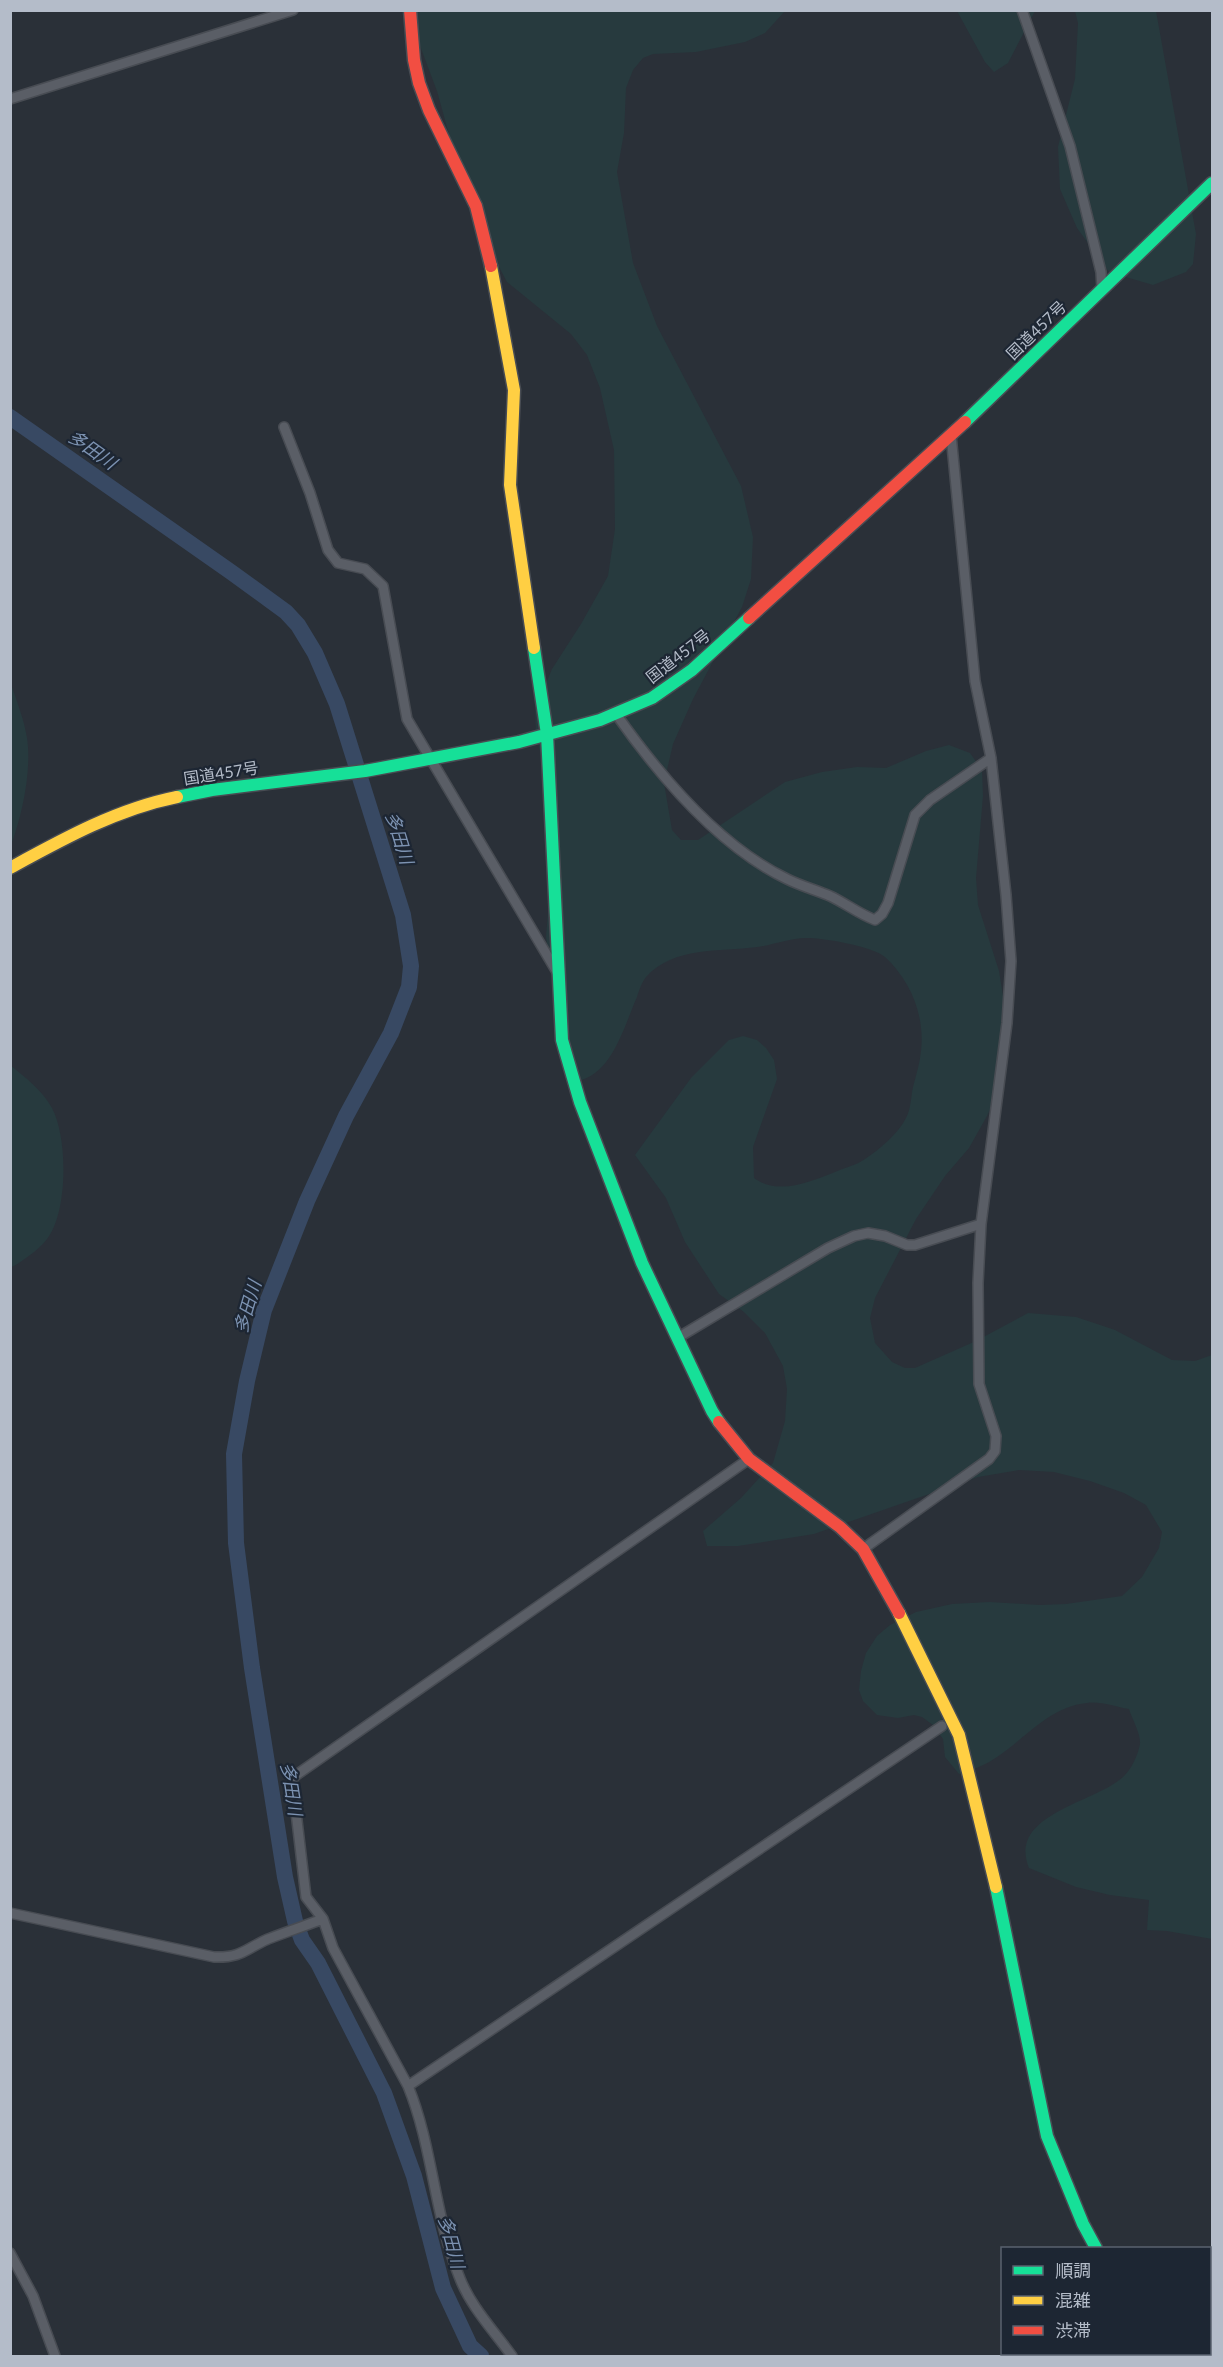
<svg xmlns="http://www.w3.org/2000/svg" width="1223" height="2367" font-family="Lato,'Noto Sans JP',sans-serif">
	<rect width="100%" height="100%" fill="#2a3038"/>
	<path fill="#273a3e" d="M 407,11 L 785,11 L 765,33 L 745,42 L 696,52 L 653,54 L 643,58 L 633,70 L 626,88 L 624,133 L 617,172 L 633,263 L 657,326 L 741,486 L 753,537 L 751,579 L 742,607 L 693,699 L 673,744 L 664,783 L 672,830 L 681,840 L 698,840 L 785,782 L 822,772 L 857,767 L 886,768 L 926,751 L 949,745 L 970,753 L 982,770 L 983,796 L 976,878 L 978,905 L 999,971 L 1006,1015 L 1000,1087 L 987,1116 L 969,1148 L 945,1176 L 916,1219 L 875,1298 L 870,1318 L 875,1343 L 892,1362 L 905,1368 L 915,1368 L 976,1341 L 1028,1313 L 1076,1317 L 1115,1330 L 1172,1360 L 1195,1361 L 1212,1355 L 1212,1939 L 1167,1931 L 1147,1930 L 1149,1900 L 1110,1895 L 1076,1887 L 1029,1868 C 1007,1814 1095,1803 1123,1777 C 1131,1770 1138,1755 1140,1744 C 1141,1734 1132,1719 1129,1709 C 1116,1707 1100,1701 1087,1703 C 1049,1707 1027,1737 997,1757 C 986,1765 972,1770 959,1774 L 945,1757 L 943,1739 L 933,1725 L 922,1717 L 914,1715 L 898,1718 L 877,1715 L 863,1701 L 859,1690 L 861,1671 L 866,1653 L 877,1636 L 890,1625 L 916,1612 L 952,1604 L 990,1602 L 1040,1605 L 1066,1604 L 1122,1596 L 1142,1577 L 1159,1548 L 1162,1532 L 1146,1505 L 1124,1493 L 1090,1481 L 1054,1472 L 1019,1470 L 978,1477 L 814,1534 L 738,1546 L 707,1546 L 703,1531 L 741,1498 L 773,1463 L 785,1421 L 787,1389 L 783,1366 L 765,1333 L 744,1312 L 719,1294 L 685,1242 L 666,1198 L 635,1155 L 691,1078 L 729,1040 L 743,1036 L 757,1040 L 766,1048 L 774,1060 L 777,1079 L 753,1147 L 754,1178 C 780,1197 814,1180 840,1170 C 848,1167 858,1164 865,1159 C 880,1149 898,1134 906,1118 C 911,1109 911,1096 913,1087 C 916,1075 920,1063 921,1051 C 925,1016 911,981 885,957 C 872,946 824,938 806,938 C 790,938 773,945 757,947 C 720,952 674,946 646,977 C 642,982 639,990 637,997 C 624,1026 612,1076 576,1081 L 561,1043 L 546,937 L 552,861 L 544,767 L 536,735 L 535,710 L 552,669 L 581,624 L 608,576 L 615,529 L 614,450 L 600,388 L 587,355 L 571,334 L 507,282 L 471,214 L 437,91 Z
		M 957,11 L 1035,11 L 1008,63 L 994,72 L 985,62 Z
		M 1075,11 L 1156,11 L 1196,234 L 1193,264 L 1186,272 L 1153,285 L 1109,272 L 1077,228 L 1060,189 L 1058,147 L 1075,79 L 1078,23 Z
		M 11,684 C 17,702 24,719 27,738 C 32,770 22,816 11,845 Z
		M 10,1065 C 26,1078 42,1090 52,1108 C 68,1138 68,1212 47,1239 C 42,1246 33,1253 26,1258 C 21,1261 17,1265 11,1267 Z"/>
	<g fill="none" stroke-linecap="round" stroke-linejoin="round">
		<path stroke="#384963" stroke-width="16" d="M 10,417 L 231,572 L 286,612 L 298,625 L 315,653 L 337,704 L 403,915 L 411,966 L 409,987 L 391,1033 L 346,1116 L 307,1201 L 264,1310 L 247,1381 L 234,1454 L 236,1543 L 252,1668 L 285,1877 L 295,1921 L 302,1940 L 318,1963 L 384,2093 L 414,2176 L 443,2288 L 470,2346 L 481,2356"/>
		<g stroke="#484c53" stroke-width="12">
			<path id="street" d="M 1022,10 L 1070,146 L 1101,272 L 1102,289
				M 10,99 L 293,10
				M 284,427 L 310,493 L 328,550 L 338,563 L 365,569 L 383,586 L 407,719 L 557,972
				M 616,714 C 659,775 718,846 787,879 C 801,886 816,890 830,896 C 845,903 859,914 875,920 L 882,914 L 888,903 L 915,815 L 930,800 L 991,758
				M 679,1337 L 828,1248 L 854,1236 L 868,1233 L 885,1236 L 907,1245 L 915,1245 L 981,1224
				M 863,1549 L 989,1459 L 995,1451 L 996,1436 L 979,1384 L 978,1283 L 981,1224 L 1007,1023 L 1011,961 L 1006,895 L 991,758 L 975,681 L 951,435
				M 10,1913 L 214,1957 C 242,1958 245,1949 268,1939 C 286,1932 304,1926 323,1919
				M 408,2086 L 942,1726
				M 10,2253 L 33,2296 L 55,2356
				M 512,2356 C 494,2331 470,2306 459,2276 C 434,2215 433,2147 408,2086 L 333,1948 L 323,1919 L 306,1897 L 292,1778 L 749,1459"/>
		</g>
		<g stroke="#484c53" stroke-width="15">
			<path id="fast" d="M 965,422 L 1212,183
				M 534,648 L 547,734 L 562,1040 L 580,1102 L 642,1263 L 712,1411 L 719,1422
				M 177,797 L 212,790 L 365,771 L 519,742 L 600,720 L 652,698 L 692,670 L 749,618
				M 996,1887 L 1047,2136 L 1083,2224 L 1096,2248
				M 1159,2354 L 1159,2356"/>
		</g>
		<g stroke="#484c53" stroke-width="15">
			<path id="slow" d="M 491,266 L 514,390 L 510,485 L 534,648
				M 10,868 C 63,839 117,809 177,797
				M 899,1613 L 959,1735 L 996,1887"/>
		</g>
		<g stroke="#484c53" stroke-width="15">
			<path id="jam" d="M 410,10 L 414,60 L 419,83 L 429,110 L 476,206 L 491,266
				M 749,618 L 965,422
				M 719,1422 L 749,1459 L 840,1527 L 863,1549 L 899,1613"/>
		</g>
		<use href="#street" stroke="#5a5e66" stroke-width="9"/>
		<use href="#fast" stroke="#16e098" stroke-width="12"/>
		<use href="#slow" stroke="#ffcf43" stroke-width="12"/>
		<use href="#jam" stroke="#f24e42" stroke-width="12"/>
	</g>
	<g text-anchor="middle" stroke-width="4.5" stroke-linejoin="round" paint-order="stroke">
		<g font-size="16" fill="#b4bcc9" stroke="#1d2633">
			<text transform="translate(1036 330) rotate(-44)" y="6">国道457号</text>
			<text transform="translate(678 656) rotate(-38)" y="6">国道457号</text>
			<text transform="translate(221 773) rotate(-9)" y="6">国道457号</text>
		</g>
		<g font-size="18" font-style="italic" fill="#7c92b1" stroke="#1d2633">
			<text transform="translate(92 450) rotate(35)" y="6">多田川</text>
			<text transform="translate(399 838) rotate(73)" y="6">多田川</text>
			<text transform="translate(248 1307) rotate(-74)" y="6">多田川</text>
			<text transform="translate(291 1789) rotate(81)" y="6">多田川</text>
			<text transform="translate(451 2242) rotate(75)" y="6">多田川</text>
		</g>
	</g>
	<rect width="1223" height="2367" fill="none" stroke="#b4bcc9" stroke-width="24"/>
	<rect x="1001" y="2247" width="210" height="108" fill="#1d2633" stroke="#59626f" stroke-width="1.5"/>
	<rect x="1013" y="2266" width="30" height="9" fill="#16e098" stroke="#59626f" stroke-width="1.5"/>
	<text x="1055" y="2277" font-size="18" fill="#b4bcc9">順調</text>
	<rect x="1013" y="2296" width="30" height="9" fill="#ffcf43" stroke="#59626f" stroke-width="1.5"/>
	<text x="1055" y="2307" font-size="18" fill="#b4bcc9">混雑</text>
	<rect x="1013" y="2326" width="30" height="9" fill="#f24e42" stroke="#59626f" stroke-width="1.5"/>
	<text x="1055" y="2337" font-size="18" fill="#b4bcc9">渋滞</text>
</svg>
